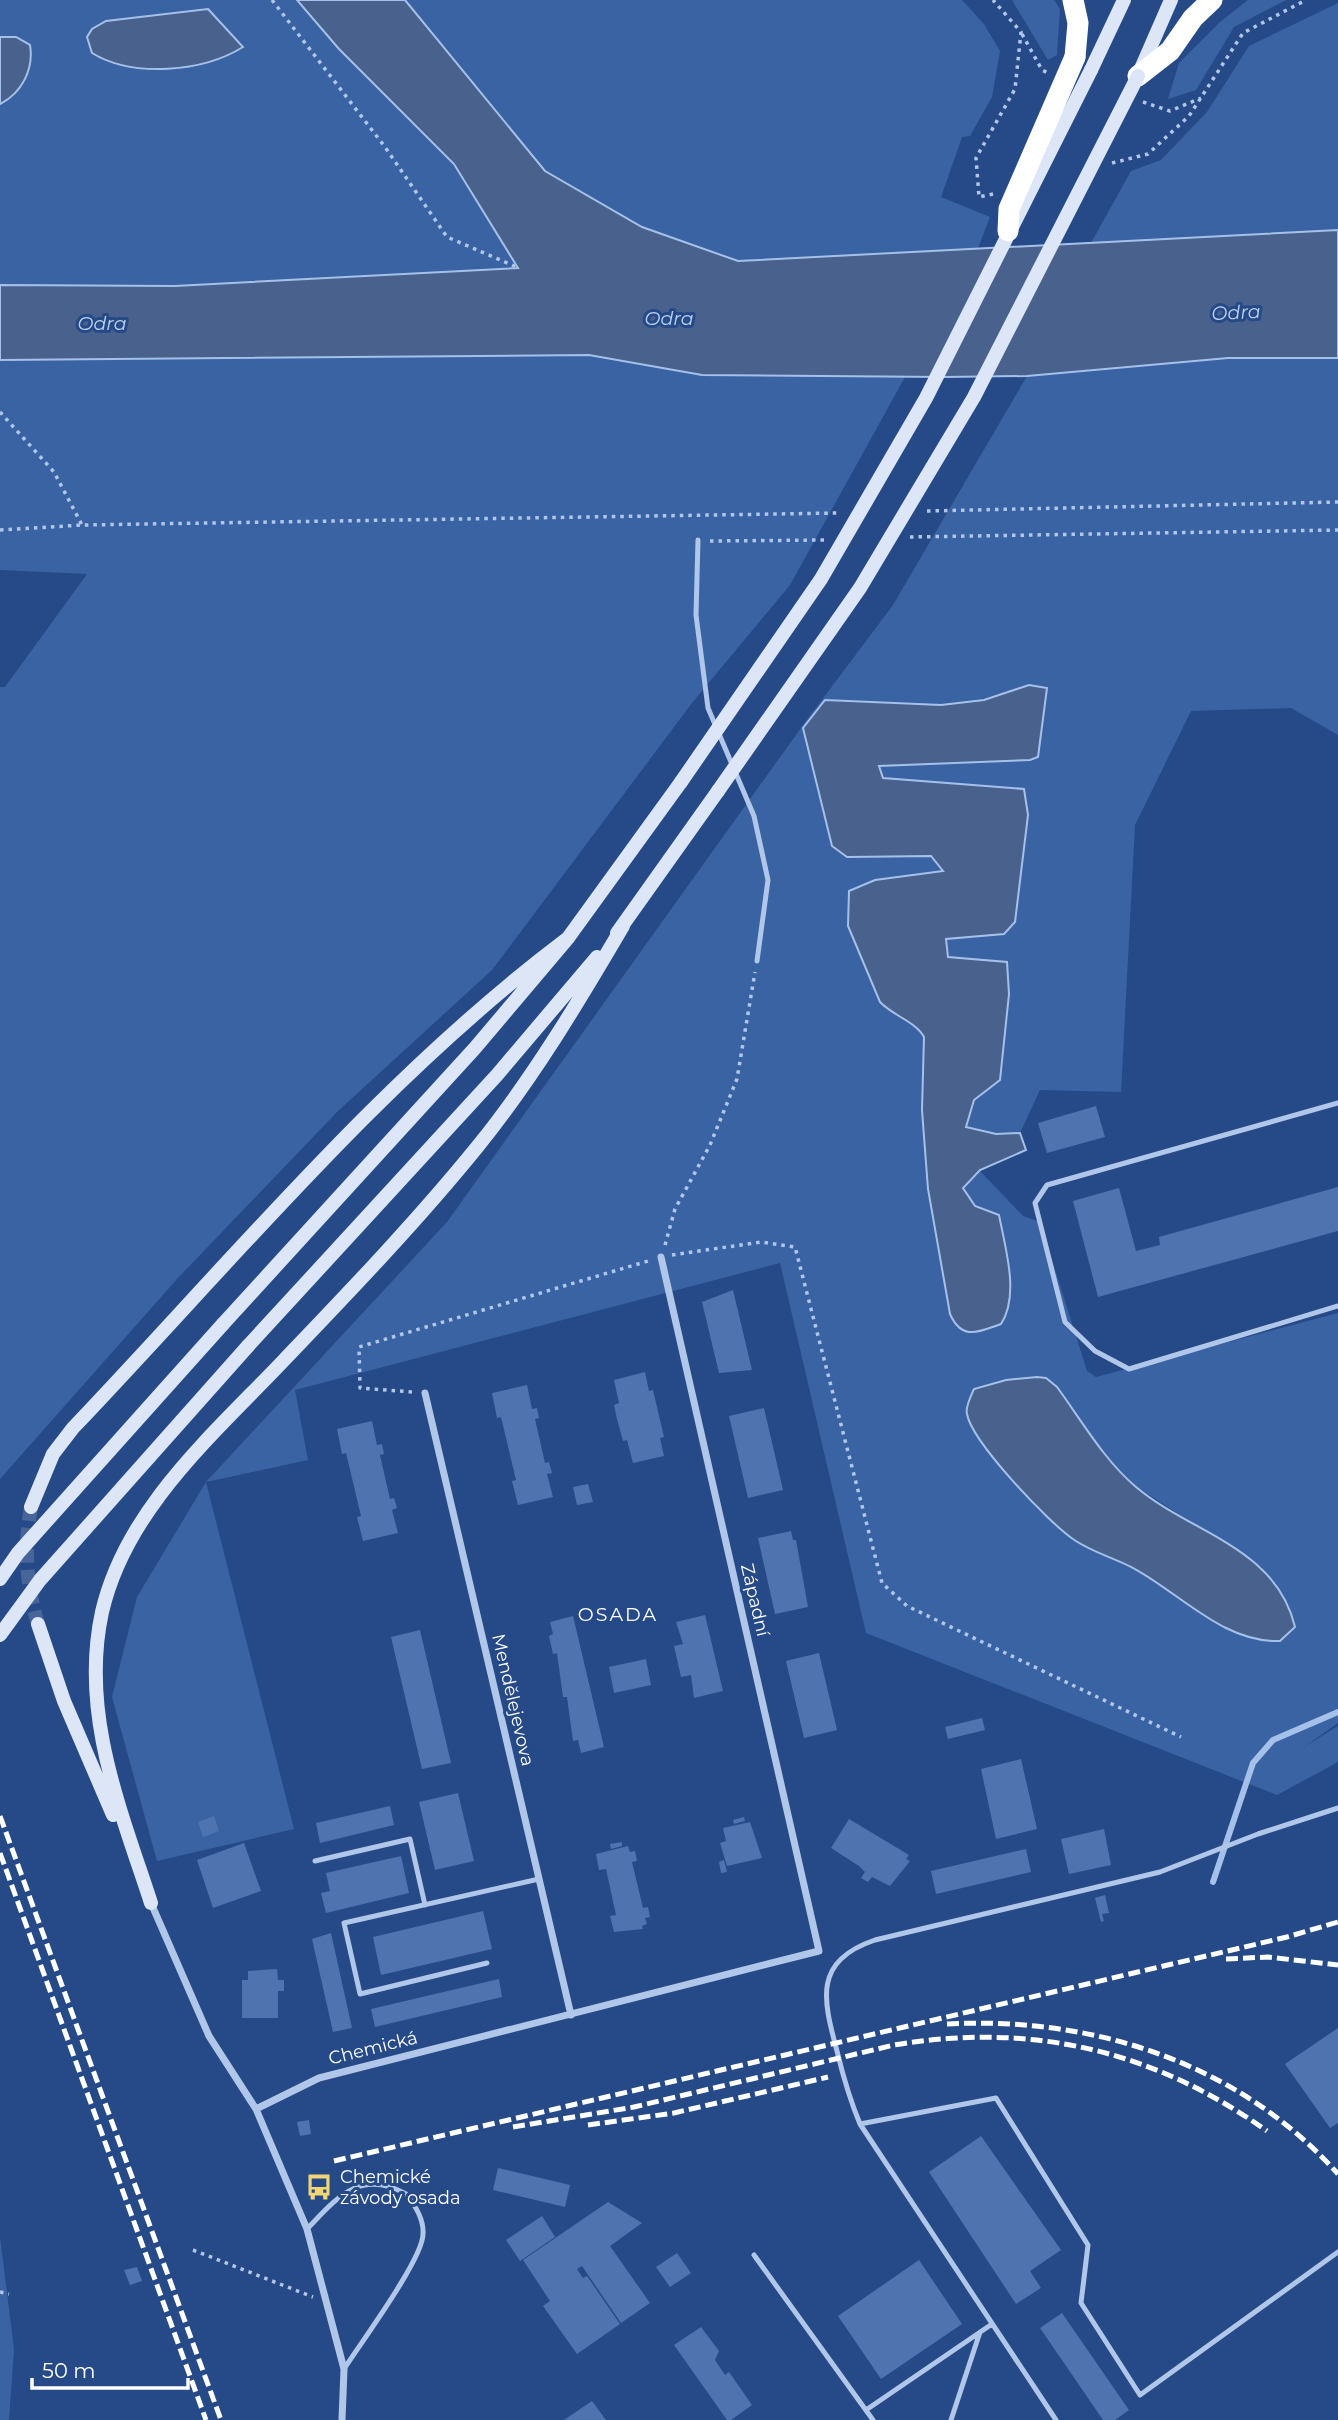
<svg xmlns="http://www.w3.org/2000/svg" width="1338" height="2420" font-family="Montserrat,sans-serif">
	<rect width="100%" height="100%" fill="#264a87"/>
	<path fill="#3a63a4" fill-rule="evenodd" d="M 0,0 L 297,0 L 339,49 L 454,164 L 519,268 L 175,286 L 0,285 Z
		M 405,0 L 962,0 L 984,24 L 1000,51 L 992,97 L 970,136 L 962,137 L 941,197 L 990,217 L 978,248 L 738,261 L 642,227 L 545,171 Z
		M 1012,0 L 1054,0 L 1060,9 L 1057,55 L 1048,60 Z
		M 1248,0 L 1286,0 L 1234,27 L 1196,90 L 1168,99 L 1179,63 L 1220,22 Z
		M 1338,3 L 1338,230 L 1091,243 L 1131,171 L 1161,160 L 1207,112 L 1249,46 Z
		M 589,355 L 702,375 L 905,377 L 790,585 L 692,703 L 492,970 L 337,1112 L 177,1279 L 0,1479 L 0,687 L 5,687 L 87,574 L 0,570 L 0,360 Z
		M 1228,358 L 1338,358 L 1338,735 L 1291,708 L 1191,711 L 1135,825 L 1121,1092 L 1040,1090 L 1020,1133 L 1026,1150 L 980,1171 L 1023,1216 L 1040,1222 L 1087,1371 L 1096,1377 L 1338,1313 L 1338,1723 L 1304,1747 L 1338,1726 L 1338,1762 L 1277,1795 L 866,1633 L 780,1263 L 295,1390 L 308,1460 L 206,1482 L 294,1829 L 157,1861 L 112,1697 L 137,1597 L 206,1482 L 447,1222 L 806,721 L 893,605 L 1027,376 ZM 1037,1377 L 1046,1378 L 1110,1460 L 1135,1486 L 1263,1568 L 1135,1570 L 1073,1540 L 1036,1508 L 972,1429 L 966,1412 L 1006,1380 Z
		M 0,2237 L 14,2349 L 9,2420 L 0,2420 Z"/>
	<path fill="#48618d" stroke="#a6c1e9" stroke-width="2" d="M 297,0 L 405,0 L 545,171 L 642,227 L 738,261 L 1338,230 L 1338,358 L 1228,358 L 1027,376 L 944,377 L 702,375 L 589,355 L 0,360 L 0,285 L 175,286 L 518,268 L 454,164 L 339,49 Z
		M 208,9 L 243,47 C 203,72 133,78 92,53 L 87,37 L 92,29 L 106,21 Z
		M 0,37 L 16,37 L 30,45 C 34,69 22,93 0,104 Z
		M 1029,685 L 1047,688 L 1038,757 L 1030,760 L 879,766 L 883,778 L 1024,789 L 1028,815 L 1015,922 L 1004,934 L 946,939 L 948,957 L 1007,962 L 1009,994 L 1000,1080 L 974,1100 L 966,1127 L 996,1134 L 1020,1133 L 1026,1150 L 980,1170 L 963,1188 L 975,1206 L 999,1215 C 1005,1247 1020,1295 1001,1324 C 978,1332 962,1341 950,1314 L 928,1189 L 922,1110 L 924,1037 C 916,1022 892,1015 880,1002 L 848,926 L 849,891 L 875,880 L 943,871 L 931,856 L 847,857 L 832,846 L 803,728 L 825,700 L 941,705 L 984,700 Z
		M 1037,1377 L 1046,1378 L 1057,1387 C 1082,1421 1104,1460 1136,1487 C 1192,1534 1276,1547 1295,1627 L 1280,1641 C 1224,1643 1182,1595 1135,1569 C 1115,1558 1091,1552 1073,1539 C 1048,1522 972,1442 967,1414 C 965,1407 971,1396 974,1389 L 1006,1380 Z"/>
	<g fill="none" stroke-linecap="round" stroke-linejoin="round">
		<path stroke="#a6c1e9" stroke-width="6" d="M 1213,1882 L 1253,1763 L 1273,1740 L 1338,1712"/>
	</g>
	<path fill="#4e73af" d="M 1096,1106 L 1105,1137 L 1047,1153 L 1038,1123 Z
		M 1338,1187 L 1338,1231 L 1098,1297 L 1073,1201 L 1119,1188 L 1136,1251 L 1160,1245 L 1159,1237 Z
		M 733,1290 L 752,1370 L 719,1373 L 702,1302 Z
		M 645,1372 L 649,1391 L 653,1390 L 664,1437 L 660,1438 L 664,1456 L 633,1463 L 627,1440 L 623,1441 L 617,1419 L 614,1405 L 619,1403 L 614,1380 Z
		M 527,1385 L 532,1409 L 537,1408 L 539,1418 L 535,1419 L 545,1463 L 549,1462 L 552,1473 L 547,1474 L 553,1497 L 518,1505 L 512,1481 L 516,1480 L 501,1417 L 497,1418 L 492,1393 Z
		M 764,1408 L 783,1490 L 748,1498 L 729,1416 Z
		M 372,1421 L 377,1445 L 382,1444 L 384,1454 L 380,1455 L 390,1499 L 394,1498 L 397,1508 L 392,1510 L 398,1533 L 363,1541 L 357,1517 L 361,1516 L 346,1453 L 342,1454 L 337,1429 Z
		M 588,1484 L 593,1502 L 577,1505 L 573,1487 Z
		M 791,1531 L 793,1540 L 796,1540 L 808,1607 L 775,1614 L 758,1538 Z
		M 705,1615 L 723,1691 L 694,1698 L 691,1675 L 681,1677 L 674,1646 L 683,1644 L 676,1622 Z
		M 573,1616 L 604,1747 L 581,1753 L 578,1740 L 573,1741 L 567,1697 L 563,1697 L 557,1653 L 553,1654 L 549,1636 L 553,1634 L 550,1622 Z
		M 420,1630 L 451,1763 L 422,1769 L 391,1637 Z
		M 819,1653 L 837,1730 L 804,1738 L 786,1661 Z
		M 646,1659 L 651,1685 L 614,1693 L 609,1667 Z
		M 982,1718 L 985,1730 L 948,1739 L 945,1727 Z
		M 1021,1759 L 1037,1829 L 996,1839 L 981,1769 Z
		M 458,1793 L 474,1861 L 435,1870 L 419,1802 Z
		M 390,1806 L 394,1825 L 320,1843 L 316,1823 Z
		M 214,1816 L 219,1831 L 203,1837 L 198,1822 Z
		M 744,1817 L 745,1821 L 734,1824 L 733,1820 Z
		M 849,1819 L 909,1855 L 906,1859 L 910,1861 L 890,1886 L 872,1877 L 868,1882 L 861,1878 L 865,1872 L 859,1866 L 831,1848 Z
		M 750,1822 L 762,1858 L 727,1866 L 720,1843 L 726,1841 L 723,1828 Z
		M 1104,1829 L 1111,1865 L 1069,1874 L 1061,1839 Z
		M 622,1842 L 622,1846 L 611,1849 L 610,1844 Z
		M 244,1843 L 261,1891 L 213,1908 L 197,1860 Z
		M 628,1846 L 630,1852 L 635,1851 L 637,1861 L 632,1862 L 643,1908 L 648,1907 L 650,1917 L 645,1918 L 647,1924 L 642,1926 L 643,1929 L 614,1932 L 610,1916 L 616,1915 L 606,1869 L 599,1870 L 596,1854 Z
		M 1026,1849 L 1031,1872 L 936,1894 L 931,1871 Z
		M 401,1856 L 409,1893 L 326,1913 L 321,1893 L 330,1891 L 326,1873 Z
		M 724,1860 L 727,1872 L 721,1873 L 719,1862 Z
		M 1105,1895 L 1109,1913 L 1102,1914 L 1104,1921 L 1101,1922 L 1095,1898 Z
		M 483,1911 L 492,1949 L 381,1975 L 373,1937 Z
		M 331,1933 L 352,2028 L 333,2032 L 312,1939 Z
		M 277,1969 L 278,1980 L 284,1980 L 284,1991 L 278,1991 L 278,2018 L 242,2018 L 242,1980 L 248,1980 L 248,1971 Z
		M 499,1979 L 502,1997 L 375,2027 L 371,2009 Z
		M 1338,2028 L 1338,2123 L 1330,2128 L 1285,2064 Z
		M 309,2120 L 311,2134 L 300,2136 L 297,2122 Z
		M 981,2136 L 1061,2250 L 1030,2271 L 1041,2288 L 1016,2304 L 929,2172 Z
		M 498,2168 L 570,2185 L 565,2207 L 493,2190 Z
		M 608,2202 L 642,2223 L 610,2246 L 650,2303 L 621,2323 L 582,2266 L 577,2269 L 583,2278 L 587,2276 L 620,2324 L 577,2354 L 543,2306 L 550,2301 L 523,2260 Z
		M 542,2216 L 555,2237 L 520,2261 L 506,2240 Z
		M 677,2253 L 691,2273 L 670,2287 L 656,2267 Z
		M 919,2260 L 962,2324 L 881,2379 L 838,2316 Z
		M 137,2267 L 142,2281 L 130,2285 L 124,2270 Z
		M 1062,2313 L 1129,2410 L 1115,2420 L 1103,2420 L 1040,2328 Z
		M 701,2327 L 719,2351 L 715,2360 L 725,2375 L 729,2372 L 752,2405 L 731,2420 L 727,2420 L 674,2345 Z
		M 592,2401 L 606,2420 L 564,2420 Z"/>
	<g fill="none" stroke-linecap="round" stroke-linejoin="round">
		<path stroke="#476599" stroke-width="14" stroke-dasharray="14 7" stroke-linecap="butt" d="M 31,1507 C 24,1549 26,1584 38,1624"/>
		<path stroke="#b1c7e9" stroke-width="3.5" stroke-dasharray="3.5 5" stroke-linecap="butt" d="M 272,0 L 385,147 L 447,237 L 519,268
			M 1022,34 L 1042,70 L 1048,73
			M 1143,102 L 1170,111 L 1201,98
			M 1112,163 L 1148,154 L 1189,116 L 1243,33 L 1306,0
			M 993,194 L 979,197 L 976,158 L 1015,89 L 1021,32 L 993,0
			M 0,412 L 54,472 L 82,525
			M 927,511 L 1338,502
			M 0,530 L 82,525 L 839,513
			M 910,537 L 1338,530
			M 710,541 L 825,540
			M 665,1245 L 675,1209 L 710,1145 L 737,1079 L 755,972
			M 672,1255 L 761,1242 L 795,1247 L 882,1583 L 907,1606 L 1181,1737
			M 412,1392 L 360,1388 L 359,1347 L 648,1261
			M 193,2250 L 313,2297
			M 0,2292 L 9,2294"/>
		<path stroke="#b1c7e9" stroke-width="5" d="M 698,540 L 696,615 L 708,708 L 754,816 L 768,880 L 757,961
			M 1338,1103 L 1047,1185 L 1035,1203 L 1065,1322 L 1095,1351 L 1129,1369 L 1338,1306
			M 315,1861 L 410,1839 L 425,1905
			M 487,1963 L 360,1994 L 344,1923 L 539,1879
			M 860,2124 L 996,2098 L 1088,2245 L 1081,2303 L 1140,2395 L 1338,2252
			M 307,2229 C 337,2198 360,2168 406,2194 C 415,2205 424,2220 423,2234 C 423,2259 360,2344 344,2369
			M 754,2255 L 873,2420
			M 866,2410 L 992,2324
			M 951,2420 L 980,2332
			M 1056,2420 L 860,2124 C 850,2100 843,2076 837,2051 C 823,1999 813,1961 875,1940 L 1160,1872 L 1258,1834 L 1338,1808"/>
		<path stroke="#b1c7e9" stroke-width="7" d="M 425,1393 L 571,2015
			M 151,1903 L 209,2036 L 256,2109 L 307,2229 L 344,2369 L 342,2420
			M 256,2109 L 319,2078 L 819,1951 L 661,1257"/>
		<path stroke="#dce6f7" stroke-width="14" d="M 1091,70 L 1124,0
			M 1140,71 L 1171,0
			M 617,933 L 718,791
			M 223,1324 L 475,1048 L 568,938 L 681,782
			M 248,1346 L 497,1075 L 597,957
			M 31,1507 L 53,1454 L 73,1428 C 233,1260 382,1078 568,938
			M 38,1624 L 64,1701 L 113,1815
			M 151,1903 C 120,1808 80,1713 102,1612 C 126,1508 215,1433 285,1359 C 351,1290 418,1220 478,1146 C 533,1078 579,1001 623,926"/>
		<path stroke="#fff" stroke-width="21" d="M 1073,0 L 1078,23 L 1075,57
			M 1138,76 L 1170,51 L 1193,18 L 1212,0"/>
		<path stroke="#fff" stroke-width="5" stroke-dasharray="12 5" stroke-linecap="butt" d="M 0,1816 L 221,2420
			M 0,1853 L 206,2420
			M 1226,1959 L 1268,1957 L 1338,1965
			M 947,2024 C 1093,2016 1239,2063 1338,2174
			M 588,2125 L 674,2113 L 828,2077
			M 513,2127 L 634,2107 L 894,2045 C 1032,2022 1153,2050 1267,2131
			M 334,2161 L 1287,1937 L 1338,1922"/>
		<path stroke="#dce6f7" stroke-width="14" d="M 681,782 L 821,579 L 926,398 L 1091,70
			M 718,791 L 860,588 L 974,397 L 1138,76
			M 0,1579 L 18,1553 L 223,1324
			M 0,1635 L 40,1580 L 248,1346"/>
		<path stroke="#fff" stroke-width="21" d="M 1008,231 L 1009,209 L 1075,57"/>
	</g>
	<defs>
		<g id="bus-bare" transform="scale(2.1)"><path d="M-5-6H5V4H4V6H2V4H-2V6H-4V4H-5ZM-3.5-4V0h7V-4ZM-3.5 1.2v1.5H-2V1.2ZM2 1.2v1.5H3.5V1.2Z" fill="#f2d676" stroke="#264a87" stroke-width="2.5" paint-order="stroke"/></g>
	</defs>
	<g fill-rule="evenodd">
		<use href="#bus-bare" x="319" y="2187"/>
	</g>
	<g text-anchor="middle" stroke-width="6" stroke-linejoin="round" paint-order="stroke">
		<g font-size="18" fill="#fff" stroke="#264a87">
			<text transform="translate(755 1600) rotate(77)" y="6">Západní</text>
			<text transform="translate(513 1700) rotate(77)" y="6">Mendělejevova</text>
			<text transform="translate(373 2048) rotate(-14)" y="6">Chemická</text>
		</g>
		<g font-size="18" fill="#fff" stroke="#264a87" text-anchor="start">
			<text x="340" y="2183">Chemické<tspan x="340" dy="21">závody osada</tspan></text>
		</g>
		<g font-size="19" font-style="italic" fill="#bdd1f0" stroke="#264a87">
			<text transform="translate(1236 312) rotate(-3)" y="7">Odra</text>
			<text x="669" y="325">Odra</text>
			<text x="102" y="330">Odra</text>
		</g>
		<g font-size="19" letter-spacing="2" fill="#fff" stroke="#264a87">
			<text x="618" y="1621">OSADA</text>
		</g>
	</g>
	<path d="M32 2378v10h156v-10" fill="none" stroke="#ffffff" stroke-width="3.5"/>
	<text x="42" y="2378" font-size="21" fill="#ffffff" stroke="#264a87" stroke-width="5" paint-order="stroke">50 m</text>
</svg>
